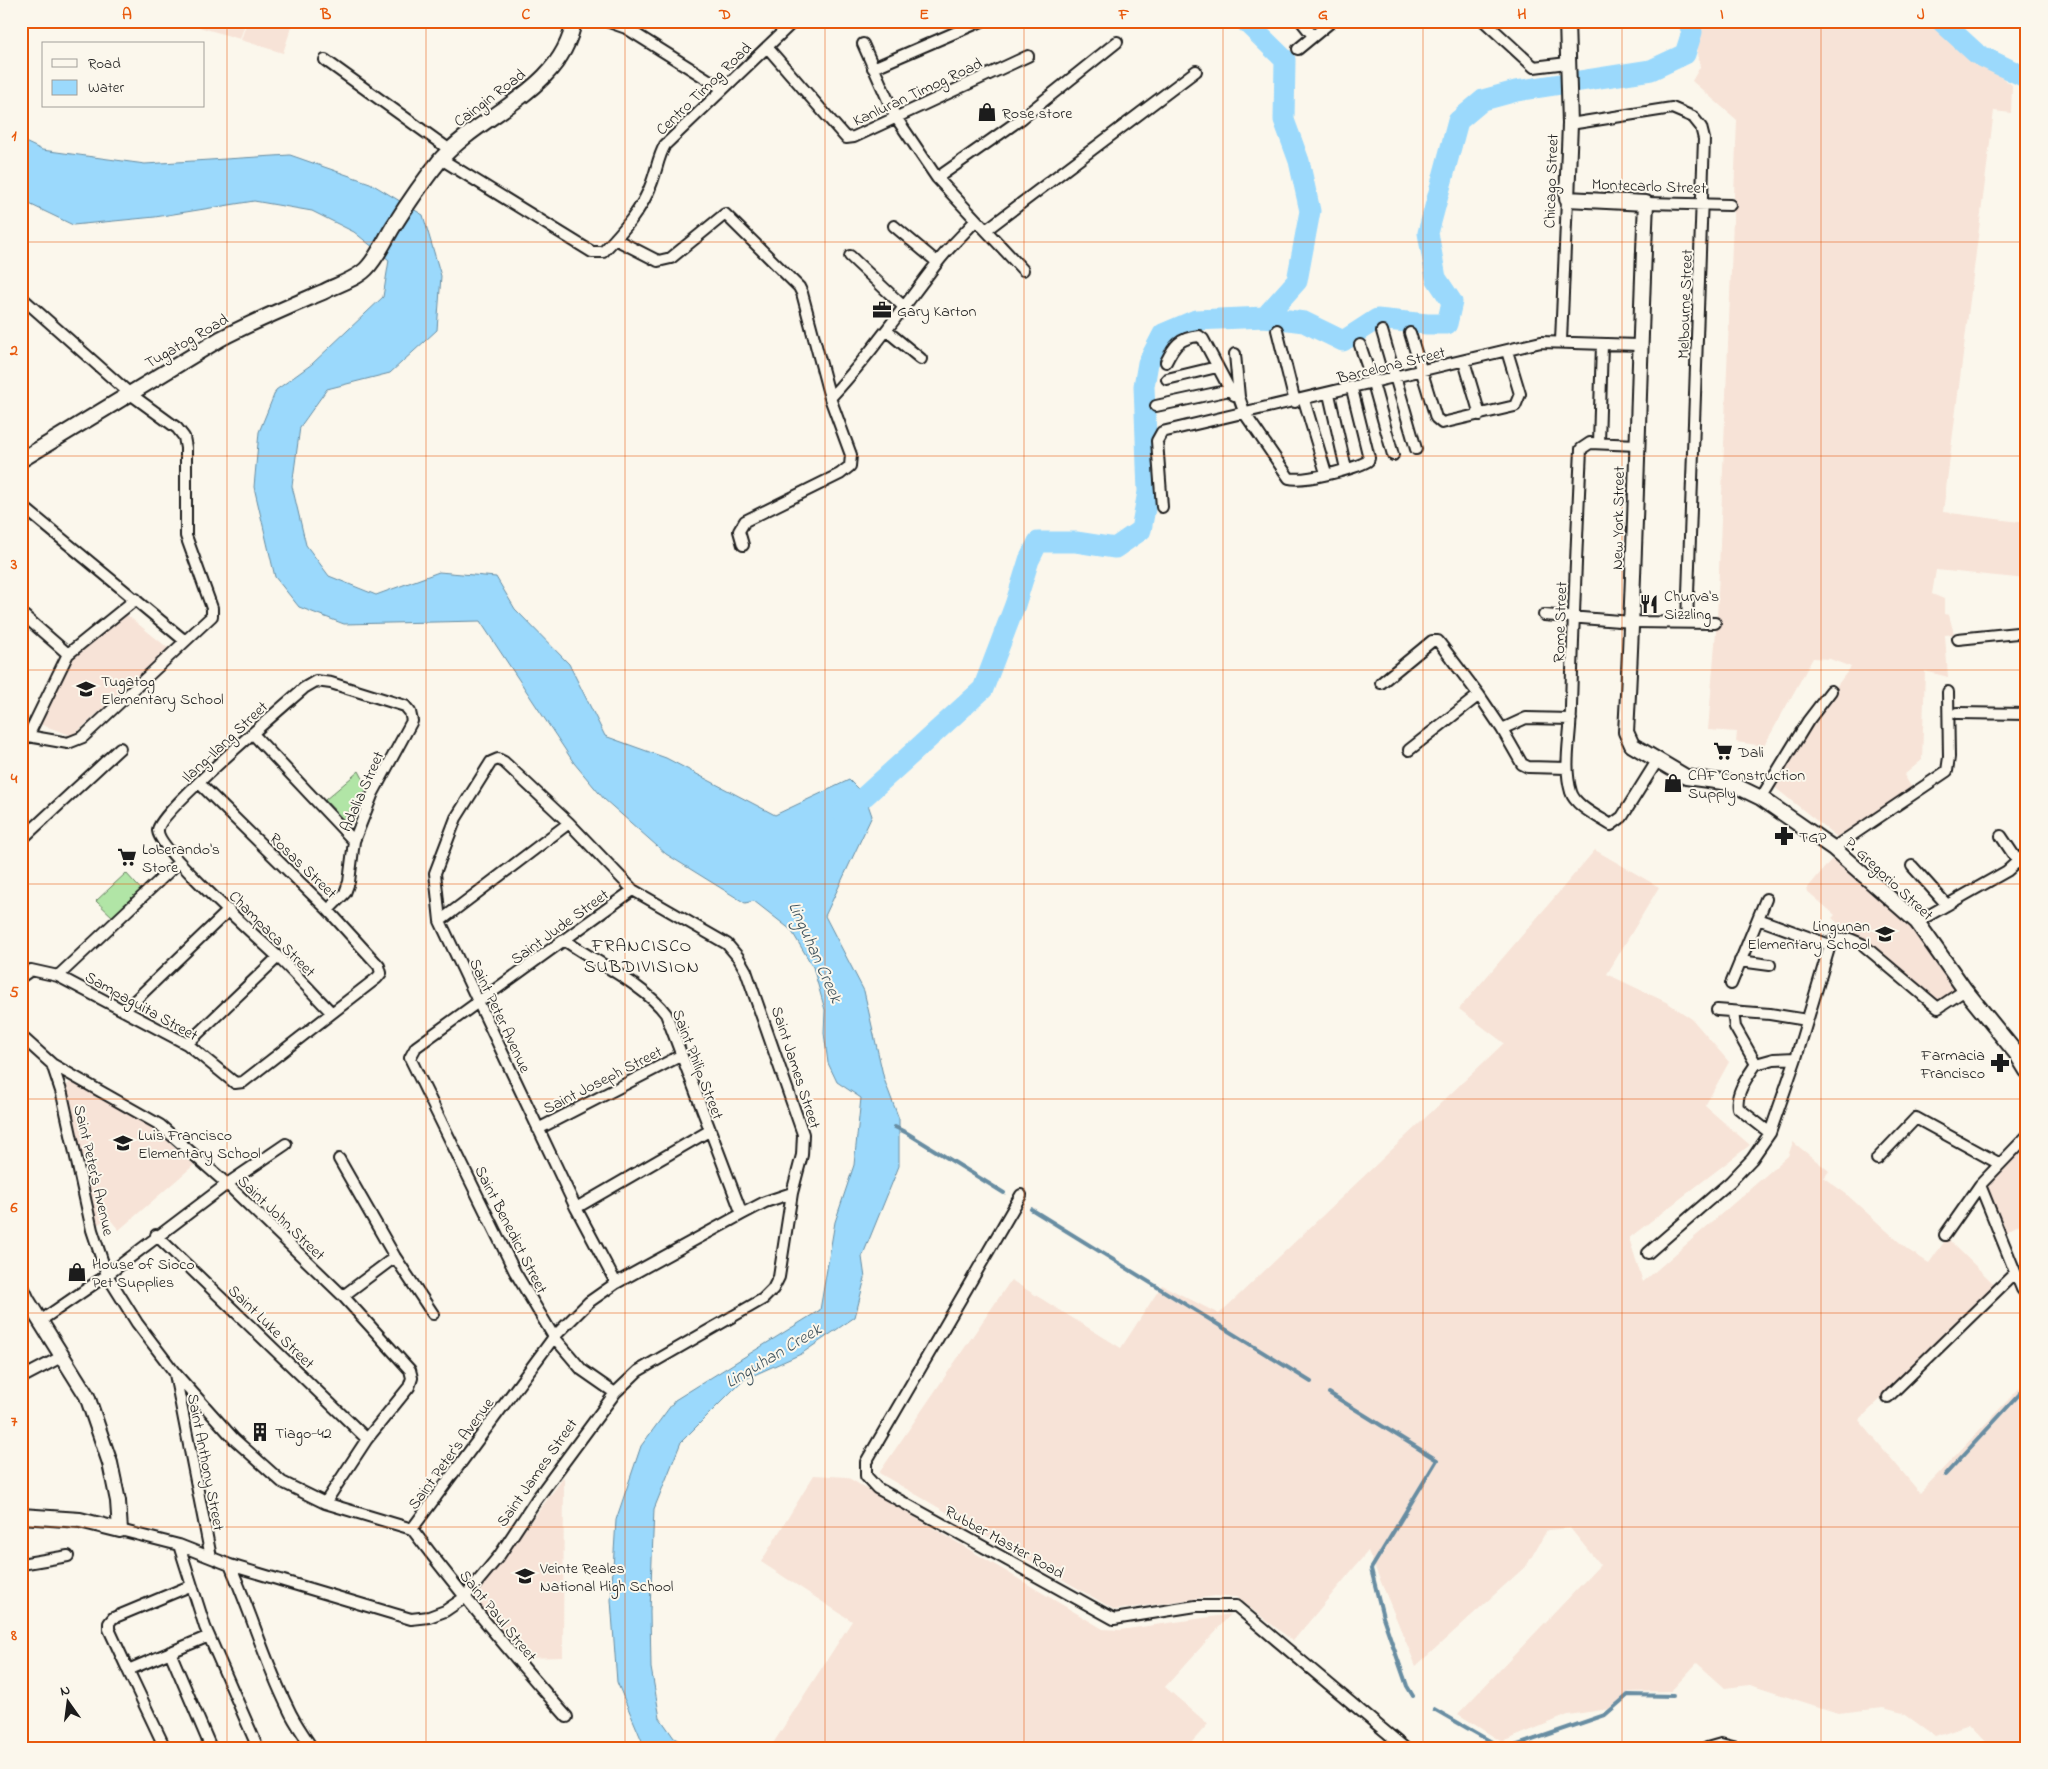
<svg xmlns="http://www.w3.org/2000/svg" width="2048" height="1769" font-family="'Indie Flower',sans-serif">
	<rect width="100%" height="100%" fill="#fbf7ec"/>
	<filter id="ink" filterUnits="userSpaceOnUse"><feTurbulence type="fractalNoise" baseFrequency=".02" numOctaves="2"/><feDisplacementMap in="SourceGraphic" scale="10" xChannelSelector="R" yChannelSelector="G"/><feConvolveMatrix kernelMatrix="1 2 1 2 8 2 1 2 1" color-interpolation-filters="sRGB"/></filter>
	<g filter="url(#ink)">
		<path fill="#f7e3d7" d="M 200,21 L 246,21 L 240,39 L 199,27 Z
			M 247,21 L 293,22 L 283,53 L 241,40 Z
			M 1691,21 L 1926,21 L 2012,85 L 2011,113 L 1994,111 L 1943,512 L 2027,523 L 2027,579 L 1936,570 L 1932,594 L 1944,599 L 1944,614 L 1949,615 L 1954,634 L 1945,635 L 1948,677 L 1925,671 L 1922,760 L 1904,775 L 1912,788 L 1837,837 L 1773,786 L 1808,724 L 1851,667 L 1830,659 L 1813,658 L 1764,746 L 1736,742 L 1737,732 L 1708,730 L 1717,619 L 1737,120 L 1692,81 L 1700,67 L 1696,38 Z
			M 122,611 L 168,648 L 73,736 L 31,721 L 66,658 Z
			M 1595,850 L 1659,887 L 1607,974 L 1668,1003 L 1692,1019 L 1729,1062 L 1705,1106 L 1750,1145 L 1629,1238 L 1643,1282 L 1788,1156 L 1793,1142 L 1829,1171 L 1824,1178 L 1845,1193 L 1908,1250 L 1929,1263 L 1947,1238 L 1996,1286 L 1859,1420 L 1920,1493 L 2027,1380 L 2027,1748 L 1992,1748 L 1969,1724 L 1935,1736 L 1903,1713 L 1883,1708 L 1838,1713 L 1750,1685 L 1725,1688 L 1697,1663 L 1671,1691 L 1629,1692 L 1609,1709 L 1568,1715 L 1502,1742 L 1458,1714 L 1600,1565 L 1570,1528 L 1547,1530 L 1527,1565 L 1416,1666 L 1368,1551 L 1293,1641 L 1236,1597 L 1215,1596 L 1115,1610 L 879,1473 L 1011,1280 L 1121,1348 L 1162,1285 L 1219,1314 L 1504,1043 L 1459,1009 Z
			M 1835,855 L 1910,924 L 1955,991 L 1937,1000 L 1868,943 L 1839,924 L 1832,918 L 1835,915 L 1806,890 Z
			M 75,1079 L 146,1122 L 194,1165 L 119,1230 L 108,1217 L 96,1226 L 63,1088 Z
			M 2027,1140 L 2027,1220 L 2004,1233 L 1984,1187 Z
			M 814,1475 L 847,1477 L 1103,1629 L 1120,1630 L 1231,1614 L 1165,1687 L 1208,1724 L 1192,1742 L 1198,1748 L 770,1748 L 852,1621 L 761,1562 Z
			M 564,1477 L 563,1657 L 521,1658 L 468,1598 L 507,1553 Z"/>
		<path fill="#b1e5a6" stroke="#668061" d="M 359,771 L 368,788 L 343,819 L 325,800 Z
			M 126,873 L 145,894 L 115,919 L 96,901 Z"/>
		<path fill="#9bd9fc" stroke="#688da2" d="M 21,140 L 42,150 L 145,164 L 290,155 L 370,183 L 423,215 L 441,276 L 437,330 L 390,373 L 327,389 L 300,427 L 292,486 L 306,545 L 329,576 L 376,595 L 439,572 L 496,577 L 515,609 L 569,664 L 605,736 L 666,758 L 775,815 L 849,780 L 865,796 L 872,816 L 825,916 L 864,991 L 884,1079 L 899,1119 L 899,1166 L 862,1257 L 865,1278 L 855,1317 L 801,1354 L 743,1380 L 681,1442 L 654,1509 L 650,1611 L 651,1668 L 660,1718 L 674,1738 L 692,1748 L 645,1748 L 617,1682 L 611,1600 L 616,1520 L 641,1446 L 675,1400 L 820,1310 L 835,1222 L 854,1165 L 861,1098 L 837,1082 L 828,1063 L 824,1033 L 825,1010 L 813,967 L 791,930 L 754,901 L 745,903 L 666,854 L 604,799 L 574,763 L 480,621 L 344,624 L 299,607 L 275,577 L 254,487 L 259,432 L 276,390 L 312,364 L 383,297 L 389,260 L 354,232 L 312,211 L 254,201 L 155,217 L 73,225 L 21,200 Z"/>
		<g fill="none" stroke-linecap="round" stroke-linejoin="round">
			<path stroke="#688da2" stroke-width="4" d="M 895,1127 L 907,1133 L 1004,1193
				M 1031,1209 L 1311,1382
				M 1329,1393 L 1437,1460 L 1371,1569 L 1383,1617 L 1407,1686 L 1413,1696
				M 1945,1475 L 2027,1386
				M 1434,1709 L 1502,1748
				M 1509,1748 L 1605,1715 L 1628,1695 L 1673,1696"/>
			<path stroke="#9bd9fc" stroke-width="21" d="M 1245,21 L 1285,60 L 1284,120 L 1299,161 L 1310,211 L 1297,281 L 1265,317
				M 1941,21 L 1977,54 L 2027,78
				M 842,812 L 865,796 L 983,689 L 1015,605 L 1029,560 L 1038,542 L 1076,542 L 1115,548 L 1141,530 L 1148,492 L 1144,386 L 1148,363 L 1163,334 L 1196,320 L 1265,317 L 1304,322 L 1343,341 L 1377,319 L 1427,324 L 1447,324 L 1452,302 L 1436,278 L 1428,233 L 1458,121 L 1483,100 L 1516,91 L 1651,70 L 1685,54 L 1692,32 L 1688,21"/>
			<g stroke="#1c1c1c" stroke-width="14">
				<path id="street" d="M 606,21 L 626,28 L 723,89
					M 1301,21 L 1313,36
					M 1484,21 L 1534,67 L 1567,63
					M 863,44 L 895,116 L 937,178 L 1023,270
					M 767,47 L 846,138 L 854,137 L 1028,56
					M 1298,49 L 1332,21
					M 325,60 L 450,150
					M 873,68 L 982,21
					M 1570,124 L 1672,108 L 1693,117 L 1701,127 L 1704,139 L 1687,622
					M 441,159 L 592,252 L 603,252 C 622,232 643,209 652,182 C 657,169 658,157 665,145 L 794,21
					M 937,178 L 1021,119 L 1117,42
					M 1646,203 L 1730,205
					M 894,226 L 937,262
					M 986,230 L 1196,71
					M 615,239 L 658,261 L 671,258 L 725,214 L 799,287 L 802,293 L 830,398 L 851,455 L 850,466 L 840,474 L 745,521 L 739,531 L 743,545
					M 850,256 L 905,308
					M 21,297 L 129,393 L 177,428 L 184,437 L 186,448 L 186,536 L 212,608 L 212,616 L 83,737 L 68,743 L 28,736 L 21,742
					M 1277,330 L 1295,402
					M 887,331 L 921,359
					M 1382,331 L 1416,449
					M 1410,333 L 1436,418 L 1442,423 L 1515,406 L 1520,394 L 1507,351
					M 1561,341 L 1567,199
					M 1360,345 L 1373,383 L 1393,455
					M 1235,354 L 1239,397 L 1245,414 L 1289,478 C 1304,482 1354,469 1368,461 L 1369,458 L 1352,389
					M 1464,361 L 1480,415
					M 1166,362 C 1174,346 1179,338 1199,336 L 1203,339 L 1230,390
					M 1167,379 L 1217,367
					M 1329,394 L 1346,469
					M 830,398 C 870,355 901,310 937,263 C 948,248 963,235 975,221
					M 1304,400 L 1326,473
					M 1156,406 L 1230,390 L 1234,395
					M 1599,443 L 1602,344
					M 1637,445 L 1590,443 L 1581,449 C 1577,536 1573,622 1571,708 C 1571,736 1563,765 1571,792 C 1575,806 1599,817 1611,825 L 1622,817 L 1657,761
					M 21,505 L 185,641
					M 1162,507 L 1157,441 L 1162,432 L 1541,342 L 1639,345
					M 21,613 L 68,654
					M 1544,615 L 1632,622 L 1715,623
					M 1958,639 L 2027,632
					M 1381,683 L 1432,641 L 1438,641 L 1479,695 L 1502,729 L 1522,764 L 1528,767 L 1567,768
					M 1957,713 L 2027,714
					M 1502,729 L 1526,718 L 1571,719
					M 253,734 L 354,841
					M 28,736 L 68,654 L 136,599
					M 1409,750 L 1479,695
					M 1761,798 L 1808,721 L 1831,691
					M 2001,836 L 2019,863
					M 21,840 L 120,748
					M 1833,848 L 1947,771 L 1949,757 L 1948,692
					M 1912,866 L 1947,905
					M 328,910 L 345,893 L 349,882 L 354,841 L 373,793 L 412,721 L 410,712 L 405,706 L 331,683 L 316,681 L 304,688 C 284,706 158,813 158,830 C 156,848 258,938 277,956 C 296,974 313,994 332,1013
					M 1758,919 L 1830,945
					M 440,921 L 569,823
					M 1917,922 L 2007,871 L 2027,853
					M 564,940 C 594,961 646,986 666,1014 L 742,1214
					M 1740,961 L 1770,965
					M 58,976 L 179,862
					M 21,977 L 31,970 L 58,976 L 187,1044 L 235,1083 L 243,1082 L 377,978 L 381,973 L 379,966 L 328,910 L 199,783
					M 1731,984 L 1766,899
					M 1717,1010 L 1770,1014 L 1807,1020
					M 124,1011 L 229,910
					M 1733,1012 L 1735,1027 L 1756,1064
					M 21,1036 L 52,1064 L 62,1094 L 92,1230 L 107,1275 L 137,1323 L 175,1373 L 234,1439 L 282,1482 L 325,1503 L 412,1529
					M 187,1044 L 278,957
					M 52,1064 L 160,1125 L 227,1184 L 343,1296 L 410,1370 L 412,1378 L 409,1387 L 367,1439 L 325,1503
					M 538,1129 L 680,1056
					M 1770,1133 L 1738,1108 C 1735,1093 1748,1076 1756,1064 L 1774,1059 L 1796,1058
					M 339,1159 L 395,1257 L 433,1314
					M 1877,1159 L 1916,1118 L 2000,1164
					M 1980,1185 L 2022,1289 L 2027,1295
					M 1021,1195 L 866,1462 L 866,1476 L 877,1488 L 1114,1619 L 1196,1606 L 1236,1606 L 1405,1748
					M 576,1208 L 709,1131
					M 156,1235 L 367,1439
					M 1945,1235 L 1980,1185 L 2027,1136
					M 1648,1253 L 1730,1182 L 1752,1159 L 1770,1133 L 1796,1058 L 1830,945 L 1834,940 L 1850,939 L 1862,944 L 1938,1008 L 1965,990
					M 343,1296 L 395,1257
					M 40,1321 L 107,1275 L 227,1184 L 286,1144
					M 175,1374 L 211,1557
					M 21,1378 L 63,1356
					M 615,1393 L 582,1370 L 554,1337 L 515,1272 L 410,1058 L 416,1047 L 633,890
					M 1888,1397 L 2015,1273
					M 412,1529 L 554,1337 L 589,1302 L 616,1283 L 742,1214 L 765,1202 L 792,1193
					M 412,1529 C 461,1594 513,1656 567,1717
					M 120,1530 L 179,1545 L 230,1565 L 411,1619 L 429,1617 L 445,1611 L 464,1598 L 499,1556 L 536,1500 L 615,1393 L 638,1371 L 763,1299 L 773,1289 L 779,1277 L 792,1193 L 802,1155 L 803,1134 L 746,971 L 738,957 L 727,944 L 633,890 L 569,823 L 504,762 L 498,759 L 491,762 L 456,818 L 435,873 L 440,921 L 576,1208 L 616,1283
					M 179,1545 L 205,1627 L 258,1748
					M 21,1564 L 68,1556
					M 230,1565 C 251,1612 265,1662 288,1708 C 294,1722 304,1735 312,1748
					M 170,1652 L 211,1748
					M 128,1670 L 109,1629 L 109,1623 L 113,1618 L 190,1586
					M 165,1748 L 128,1670 L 209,1636
					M 1707,1748 L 1721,1744 L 1737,1748"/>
			</g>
			<g stroke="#1c1c1c" stroke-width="18">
				<path id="secondary" d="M 1567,21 L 1570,124 L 1567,199 L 1646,203 C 1638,379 1636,556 1626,732 L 1632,745 L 1686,777 L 1730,783 L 1761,798 L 1833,848 L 1917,922 L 1965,990 L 2016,1053 L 2027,1071
					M 21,460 L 220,339 C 254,321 288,307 323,292 C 337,285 356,279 366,269 C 377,258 385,240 393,227 C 408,203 423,181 441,159 C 483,112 562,90 574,21
					M 21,1287 L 27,1300 L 87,1396 L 110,1463 L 118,1501 L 120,1530 L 80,1520 L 21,1516"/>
			</g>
			<use href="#street" stroke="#fbf7ec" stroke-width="10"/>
			<use href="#secondary" stroke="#fbf7ec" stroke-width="14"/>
		</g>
	</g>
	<path fill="none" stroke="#e8590c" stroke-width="1" stroke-opacity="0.55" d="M 227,21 L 227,1748M 426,21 L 426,1748M 625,21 L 625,1748M 825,21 L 825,1748M 1024,21 L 1024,1748M 1223,21 L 1223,1748M 1423,21 L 1423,1748M 1622,21 L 1622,1748M 1821,21 L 1821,1748M 21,242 L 2027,242M 21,456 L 2027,456M 21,670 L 2027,670M 21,884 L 2027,884M 21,1099 L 2027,1099M 21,1313 L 2027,1313M 21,1527 L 2027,1527"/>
	<defs>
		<g id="shop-bare" transform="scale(1.5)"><path d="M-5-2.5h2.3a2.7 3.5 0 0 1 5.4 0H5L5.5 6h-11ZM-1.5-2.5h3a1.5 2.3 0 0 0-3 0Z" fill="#1c1c1c" stroke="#fbf7ec" stroke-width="2.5" paint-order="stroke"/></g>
		<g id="office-bare" transform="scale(1.5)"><path d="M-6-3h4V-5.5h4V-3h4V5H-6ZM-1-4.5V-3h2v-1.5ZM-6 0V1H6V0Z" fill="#1c1c1c" stroke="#fbf7ec" stroke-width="2.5" paint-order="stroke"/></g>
		<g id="restaurant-bare" transform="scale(1.5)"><path d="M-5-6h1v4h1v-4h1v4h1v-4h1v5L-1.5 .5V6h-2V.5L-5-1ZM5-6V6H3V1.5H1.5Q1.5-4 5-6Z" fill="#1c1c1c" stroke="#fbf7ec" stroke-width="2.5" paint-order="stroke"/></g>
		<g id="school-bare" transform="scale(1.5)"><path d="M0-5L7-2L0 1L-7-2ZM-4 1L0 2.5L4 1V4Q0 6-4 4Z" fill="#1c1c1c" stroke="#fbf7ec" stroke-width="2.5" paint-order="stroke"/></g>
		<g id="supermarket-bare" transform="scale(1.5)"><path d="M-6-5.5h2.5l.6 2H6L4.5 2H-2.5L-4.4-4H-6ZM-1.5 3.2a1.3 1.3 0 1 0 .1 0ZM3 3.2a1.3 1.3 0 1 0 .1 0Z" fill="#1c1c1c" stroke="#fbf7ec" stroke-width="2.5" paint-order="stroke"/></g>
		<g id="pharmacy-bare" transform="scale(1.5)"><path d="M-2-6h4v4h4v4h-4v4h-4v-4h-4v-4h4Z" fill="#1c1c1c" stroke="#fbf7ec" stroke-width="2.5" paint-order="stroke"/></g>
		<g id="building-bare" transform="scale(1.5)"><path d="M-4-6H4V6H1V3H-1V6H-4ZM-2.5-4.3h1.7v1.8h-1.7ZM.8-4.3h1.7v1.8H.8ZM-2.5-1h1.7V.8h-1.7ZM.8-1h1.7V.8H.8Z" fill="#1c1c1c" stroke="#fbf7ec" stroke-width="2.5" paint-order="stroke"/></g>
	</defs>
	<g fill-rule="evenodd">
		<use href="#shop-bare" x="987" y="112"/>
		<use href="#office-bare" x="882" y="310"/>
		<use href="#restaurant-bare" x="1649" y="604"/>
		<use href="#school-bare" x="86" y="689"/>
		<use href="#supermarket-bare" x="1723" y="751"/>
		<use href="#shop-bare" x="1673" y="783"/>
		<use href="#pharmacy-bare" x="1784" y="836"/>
		<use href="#supermarket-bare" x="127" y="857"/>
		<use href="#school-bare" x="1885" y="934"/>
		<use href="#pharmacy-bare" x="2000" y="1063"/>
		<use href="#school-bare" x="123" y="1143"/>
		<use href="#shop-bare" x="77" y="1272"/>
		<use href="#building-bare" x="260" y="1432"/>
		<use href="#school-bare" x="525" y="1576"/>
	</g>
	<g text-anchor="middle" stroke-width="4" stroke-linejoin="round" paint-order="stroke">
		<g font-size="16" fill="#1c1c1c" stroke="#fbf7ec">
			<text transform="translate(703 88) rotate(-44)" y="6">Centro Timog Road</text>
			<text transform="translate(917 91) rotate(-25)" y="6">Kanluran Timog Road</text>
			<text transform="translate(489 97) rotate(-37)" y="6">Caingin Road</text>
			<text transform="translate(1550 181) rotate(-88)" y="6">Chicago Street</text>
			<text transform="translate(1649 185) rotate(2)" y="6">Montecarlo Street</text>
			<text transform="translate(1684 304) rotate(-88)" y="6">Melbourne Street</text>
			<text transform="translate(186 340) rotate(-30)" y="6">Tugatog Road</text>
			<text transform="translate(1391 364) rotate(-14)" y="6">Barcelona Street</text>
			<text transform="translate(1617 518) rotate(-89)" y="6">New York Street</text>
			<text transform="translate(1559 622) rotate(-88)" y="6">Rome Street</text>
			<text transform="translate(224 741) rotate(-43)" y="6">Ilang-Ilang Street</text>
			<text transform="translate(361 791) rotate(-66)" y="6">Adalia Street</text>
			<text transform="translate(304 865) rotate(44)" y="6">Rosas Street</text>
			<text transform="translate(1890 878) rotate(43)" y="6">P. Gregorio Street</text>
			<text transform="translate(559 926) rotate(-36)" y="6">Saint Jude Street</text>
			<text transform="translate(273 933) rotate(45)" y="6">Champaca Street</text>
			<text transform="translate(142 1005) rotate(29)" y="6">Sampaguita Street</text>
			<text transform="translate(501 1015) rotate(65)" y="6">Saint Peter Avenue</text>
			<text transform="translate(699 1064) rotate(69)" y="6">Saint Philip Street</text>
			<text transform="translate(797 1067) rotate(72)" y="6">Saint James Street</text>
			<text transform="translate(602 1079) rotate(-27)" y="6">Saint Joseph Street</text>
			<text transform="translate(95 1170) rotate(77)" y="6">Saint Peter's Avenue</text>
			<text transform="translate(282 1217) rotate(44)" y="6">Saint John Street</text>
			<text transform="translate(512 1229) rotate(63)" y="6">Saint Benedict Street</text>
			<text transform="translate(272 1326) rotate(44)" y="6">Saint Luke Street</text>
			<text transform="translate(450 1453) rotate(-54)" y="6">Saint Peter's Avenue</text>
			<text transform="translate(207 1462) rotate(79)" y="6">Saint Anthony Street</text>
			<text transform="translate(536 1472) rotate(-55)" y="6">Saint James Street</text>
			<text transform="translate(1005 1541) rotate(29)" y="6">Rubber Master Road</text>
			<text transform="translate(499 1615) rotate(51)" y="6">Saint Paul Street</text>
		</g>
		<g font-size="16" fill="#1c1c1c" stroke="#fbf7ec" text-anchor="start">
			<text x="1002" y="118">Rose store</text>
			<text x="897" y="316">Gary Karton</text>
			<text x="1664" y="601">Churva's<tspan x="1664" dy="18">Sizzling</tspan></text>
			<text x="101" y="686">Tugatog<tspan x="101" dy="18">Elementary School</tspan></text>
			<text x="1738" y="757">Dali</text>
			<text x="1688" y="780">CAF Construction<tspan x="1688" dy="18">Supply</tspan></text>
			<text x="1799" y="842">TGP</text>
			<text x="142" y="854">Loberando's<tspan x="142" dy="18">Store</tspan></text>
			<text x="1870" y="931" text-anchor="end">Lingunan<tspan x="1870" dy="18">Elementary School</tspan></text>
			<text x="1985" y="1060" text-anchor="end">Farmacia<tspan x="1985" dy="18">Francisco</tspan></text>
			<text x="138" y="1140">Luis Francisco<tspan x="138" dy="18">Elementary School</tspan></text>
			<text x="92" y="1269">House of Sioco<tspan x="92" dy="18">Pet Supplies</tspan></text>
			<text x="275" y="1438">Tiago-42</text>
			<text x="540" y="1573">Veinte Reales<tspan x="540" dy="18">National High School</tspan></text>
		</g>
		<g font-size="18" letter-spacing="1" fill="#1c1c1c" stroke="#fbf7ec">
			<text x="642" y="951">FRANCISCO<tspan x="642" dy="21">SUBDIVISION</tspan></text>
		</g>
		<g font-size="18" font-style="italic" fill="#42555f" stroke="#fbf7ec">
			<text transform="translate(816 952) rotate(66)" y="6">Linguhan Creek</text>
			<text transform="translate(773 1355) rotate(-31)" y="6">Linguhan Creek</text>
		</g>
	</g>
	<rect width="2048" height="1769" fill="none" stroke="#fbf7ec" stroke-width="55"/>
	<rect x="42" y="42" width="162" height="65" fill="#fbf7ec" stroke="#a29f99"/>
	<rect x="52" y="59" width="25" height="8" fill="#fbf7ec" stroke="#a29f99"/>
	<text x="88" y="68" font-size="15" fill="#1c1c1c">Road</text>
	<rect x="52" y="80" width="25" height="15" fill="#9bd9fc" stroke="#a29f99"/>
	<text x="88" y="92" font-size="15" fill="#1c1c1c">Water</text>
	<g transform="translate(68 1702) rotate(346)" stroke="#fbf7ec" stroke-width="4" paint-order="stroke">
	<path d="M0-4L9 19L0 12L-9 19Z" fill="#1c1c1c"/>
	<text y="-8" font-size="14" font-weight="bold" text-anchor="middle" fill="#1c1c1c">N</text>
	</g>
	<rect x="28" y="28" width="1992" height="1714" fill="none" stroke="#e8590c" stroke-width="2"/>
	<g font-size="16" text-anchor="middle" font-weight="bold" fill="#e8590c">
		<text x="127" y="19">A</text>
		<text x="326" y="19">B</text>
		<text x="526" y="19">C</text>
		<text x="725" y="19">D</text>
		<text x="924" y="19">E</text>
		<text x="1124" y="19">F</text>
		<text x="1323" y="19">G</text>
		<text x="1522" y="19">H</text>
		<text x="1722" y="19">I</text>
		<text x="1921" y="19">J</text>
		<text x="14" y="140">1</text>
		<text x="14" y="355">2</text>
		<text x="14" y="569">3</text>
		<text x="14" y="783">4</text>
		<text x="14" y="997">5</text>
		<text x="14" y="1212">6</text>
		<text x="14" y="1426">7</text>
		<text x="14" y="1640">8</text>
	</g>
</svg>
